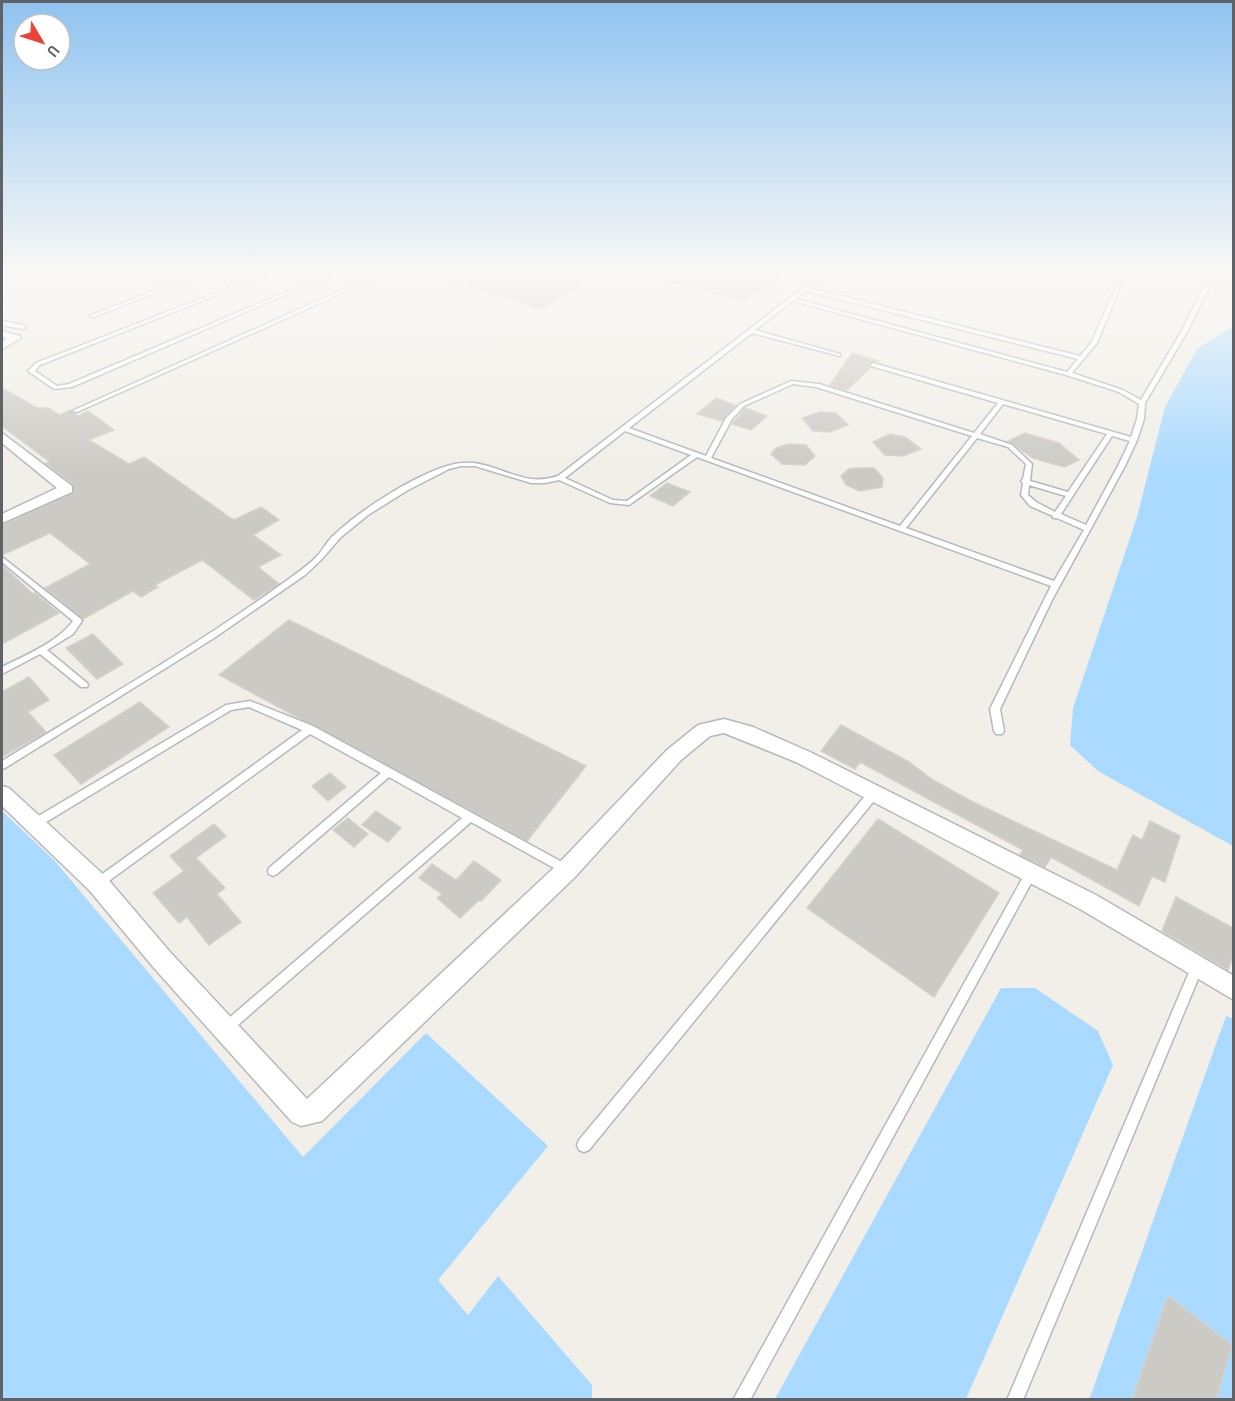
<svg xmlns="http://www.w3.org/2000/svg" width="1235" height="1401" font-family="'Archivo Narrow',sans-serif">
	<rect width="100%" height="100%" fill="#f1efe8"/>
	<path fill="#aadaff" d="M 1233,326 L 1233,846 L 1098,771 L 1070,745 L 1073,708 L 1137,517 L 1165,407 L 1197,349 Z
		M 2,811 L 54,860 L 303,1157 L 426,1033 L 548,1146 L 438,1280 L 468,1315 L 498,1276 L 592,1385 L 592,1399 L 2,1399 Z
		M 1001,988 L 1035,988 L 1098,1031 L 1113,1065 L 966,1399 L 775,1399 Z
		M 1226,1016 L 1234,1019 L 1233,1399 L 1089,1400 Z"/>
	<path fill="#cccac5" stroke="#d6d1c6" stroke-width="1.5" d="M 442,275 L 600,275 L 540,309 L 442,278 Z
		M 663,275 L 781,275 L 743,301 L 662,279 Z
		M 852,353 L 878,361 L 869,363 L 870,368 L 847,390 L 830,385 Z
		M 2,388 L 37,408 L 49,408 L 59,415 L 70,410 L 78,416 L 88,411 L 114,430 L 89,440 L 129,464 L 144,457 L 232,519 L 236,519 L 261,507 L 279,520 L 253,535 L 281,555 L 258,567 L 279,584 L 254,600 L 202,560 L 155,585 L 158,587 L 141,597 L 133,591 L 83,619 L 45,588 L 90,564 L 50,533 L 2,555 L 2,525 L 74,492 L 73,484 L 46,463 L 50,462 L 2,426 Z
		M 716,398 L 735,405 L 722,421 L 697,414 Z
		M 745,408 L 767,416 L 751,430 L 732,424 Z
		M 820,412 L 836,413 L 848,425 L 830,432 L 813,431 L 802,418 Z
		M 1025,433 L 1059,443 L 1079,460 L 1064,467 L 1033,458 L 1008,441 Z
		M 890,434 L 905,437 L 921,449 L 903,456 L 885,455 L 873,442 Z
		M 788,444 L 806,445 L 815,456 L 805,465 L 782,464 L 771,454 L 776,448 Z
		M 857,468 L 874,468 L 883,478 L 882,487 L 860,491 L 846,485 L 841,476 L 849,469 Z
		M 667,483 L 675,486 L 690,492 L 673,506 L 650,496 Z
		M 2,565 L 33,594 L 35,593 L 59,613 L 2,644 Z
		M 289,620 L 586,766 L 527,841 L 219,675 Z
		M 93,634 L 123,664 L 97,679 L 66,648 Z
		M 29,677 L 49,700 L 28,712 L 46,732 L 2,757 L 2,692 Z
		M 140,702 L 169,727 L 81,784 L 54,755 Z
		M 841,725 L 909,762 L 933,780 L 973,802 L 1117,870 L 1133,835 L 1142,840 L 1150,821 L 1180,836 L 1165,882 L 1152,876 L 1139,906 L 1051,857 L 1045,867 L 1020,855 L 1023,850 L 860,762 L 855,769 L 821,751 Z
		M 330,773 L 346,787 L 328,801 L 312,786 Z
		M 376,811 L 401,828 L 388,842 L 362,825 Z
		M 348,818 L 368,834 L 354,847 L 333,830 Z
		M 878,819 L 999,893 L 934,997 L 807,908 Z
		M 214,824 L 226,836 L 196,858 L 225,888 L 217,894 L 241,922 L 209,945 L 187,917 L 179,923 L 153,893 L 184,871 L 170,856 Z
		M 474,861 L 501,880 L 481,901 L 479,900 L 460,918 L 437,898 L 442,894 L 419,878 L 432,864 L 456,880 Z
		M 1176,897 L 1233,928 L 1233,955 L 1228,970 L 1162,931 Z
		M 1168,1296 L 1232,1345 L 1216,1400 L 1132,1400 Z"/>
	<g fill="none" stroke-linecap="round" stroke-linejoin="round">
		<g stroke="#b5b8bc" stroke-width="3">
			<path id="service" d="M 90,275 L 122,275 L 106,278 Z
				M 195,275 L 200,275 L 94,317 L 89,316 Z
				M 262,275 L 267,275 L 40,365 L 35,371 L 57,386 L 69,384 L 326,275 L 331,275 L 72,387 L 54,389 L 28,371 L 36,363 Z
				M 344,275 L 350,275 L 367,280 L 378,275 L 383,275 L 77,412 L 72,411 L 362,281 Z
				M 820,275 L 825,275 L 809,288 L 1080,356 L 1091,343 L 1121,275 L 1125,275 L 1097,343 L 1072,373 L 1123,390 L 1141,400 L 1181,332 L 1209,277 L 1207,275 L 1213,275 L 1234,279 L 1234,282 L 1214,278 L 1187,332 L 1145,403 L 1144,419 L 1137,440 L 1125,466 L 1052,600 L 1000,709 L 1004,731 L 1002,734 L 996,734 L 994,731 L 990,709 L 1051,586 L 697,457 L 629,505 L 610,503 L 559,480 L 545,483 L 531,483 L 475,466 L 461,466 L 449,469 L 408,490 L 368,515 L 341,537 L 321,560 L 305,575 L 214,638 L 5,768 L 2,769 L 2,761 C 97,703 195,647 286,581 C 297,573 309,565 318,555 C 324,548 328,540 335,534 C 362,509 412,477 447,466 C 480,455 500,474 531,479 C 540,480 549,479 558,476 ZM 806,291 L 1078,359 L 1067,372 L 796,299 ZM 793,301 L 1066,375 L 1119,392 L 1139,404 L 1137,419 L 1131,437 L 873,363 L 870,365 L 871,366 L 998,403 L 974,433 L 819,384 L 791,381 L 740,404 L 726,418 L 706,456 L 629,428 L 752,333 L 840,356 L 840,354 L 755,330 ZM 793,384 L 816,387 L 972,436 L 900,526 L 711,458 L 732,419 L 744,406 ZM 1003,404 L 1107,434 L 1068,492 L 1030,481 L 1032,464 L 1012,445 L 980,434 ZM 625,431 L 691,455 L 627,501 L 613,500 L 565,478 ZM 1112,436 L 1130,441 L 1118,466 L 1086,525 L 1061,514 ZM 977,438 L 1008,447 L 1026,464 L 1023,479 L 1021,481 L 1023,483 L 1021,495 L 1030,506 L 1053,516 L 1053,518 L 1057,518 L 1084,530 L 1054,581 L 906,528 ZM 1029,485 L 1066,496 L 1055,512 L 1036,502 L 1028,495 Z
				M 2,321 L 23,325 L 26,327 L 23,329 L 2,325 Z
				M 2,557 L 81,619 L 82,621 L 73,634 L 47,650 L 87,683 L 88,685 L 87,687 L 81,687 L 40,654 L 2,674 L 2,667 C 24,656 58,642 73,621 L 2,562 Z
				M 250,701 L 313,726 L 571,867 L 572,870 L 571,873 L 567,875 L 563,873 L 471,822 L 230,1032 L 226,1034 L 222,1032 L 220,1028 L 222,1024 L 462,818 L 389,777 L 277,874 L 273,876 L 269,874 L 268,871 L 269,868 L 381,773 L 310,734 L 102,886 L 98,888 L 94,886 L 93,883 L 94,880 L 302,730 L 249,707 L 231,710 L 38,827 L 34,828 L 30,827 L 29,824 L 30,821 L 226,705 Z
				M 874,789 L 878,790 L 879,793 L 878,796 L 589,1150 L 584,1152 L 579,1150 L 577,1145 L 579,1140 L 870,790 Z
				M 1031,868 L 1035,870 L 1036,873 L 1035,876 L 750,1400 L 733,1400 L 1027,870 Z
				M 1197,961 L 1201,963 L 1203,967 L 1023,1400 L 1007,1400 L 1193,963 Z"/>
		</g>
		<g stroke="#b5b8bc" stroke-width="3">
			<path id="minor" d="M 2,331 L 20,336 L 21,338 L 2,349 L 2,342 L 7,339 L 2,337 Z
				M 2,433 L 72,486 L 72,492 L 2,523 L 2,514 L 57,488 L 2,443 Z
				M 724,719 L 753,727 L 810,752 L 1096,895 L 1234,976 L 1234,1000 L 1080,909 L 796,762 L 724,733 L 710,736 L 681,760 L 575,877 L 322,1121 L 301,1126 L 292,1122 L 154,968 L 90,891 L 2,806 L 2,786 L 9,788 L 106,877 L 170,952 L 307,1099 L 559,863 L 667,750 L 698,725 Z"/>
		</g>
		<use href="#service" fill="#fff" fill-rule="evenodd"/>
		<use href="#minor" fill="#fff" fill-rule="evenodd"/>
	</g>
	<linearGradient id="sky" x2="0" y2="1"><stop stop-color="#8fc3f1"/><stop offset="0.58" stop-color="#f9f8f5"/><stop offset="1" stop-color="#f9f8f5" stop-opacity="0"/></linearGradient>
	<rect width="1235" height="471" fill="url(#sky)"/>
	<rect width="1235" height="1401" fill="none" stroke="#5f6368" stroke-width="6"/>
	<g transform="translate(42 42) rotate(129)"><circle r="28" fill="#ffffff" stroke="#bfc1c3" stroke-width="1.5"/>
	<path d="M0-4.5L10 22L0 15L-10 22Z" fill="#ea4335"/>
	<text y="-9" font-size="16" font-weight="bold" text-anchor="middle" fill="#5f6368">U</text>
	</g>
</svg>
